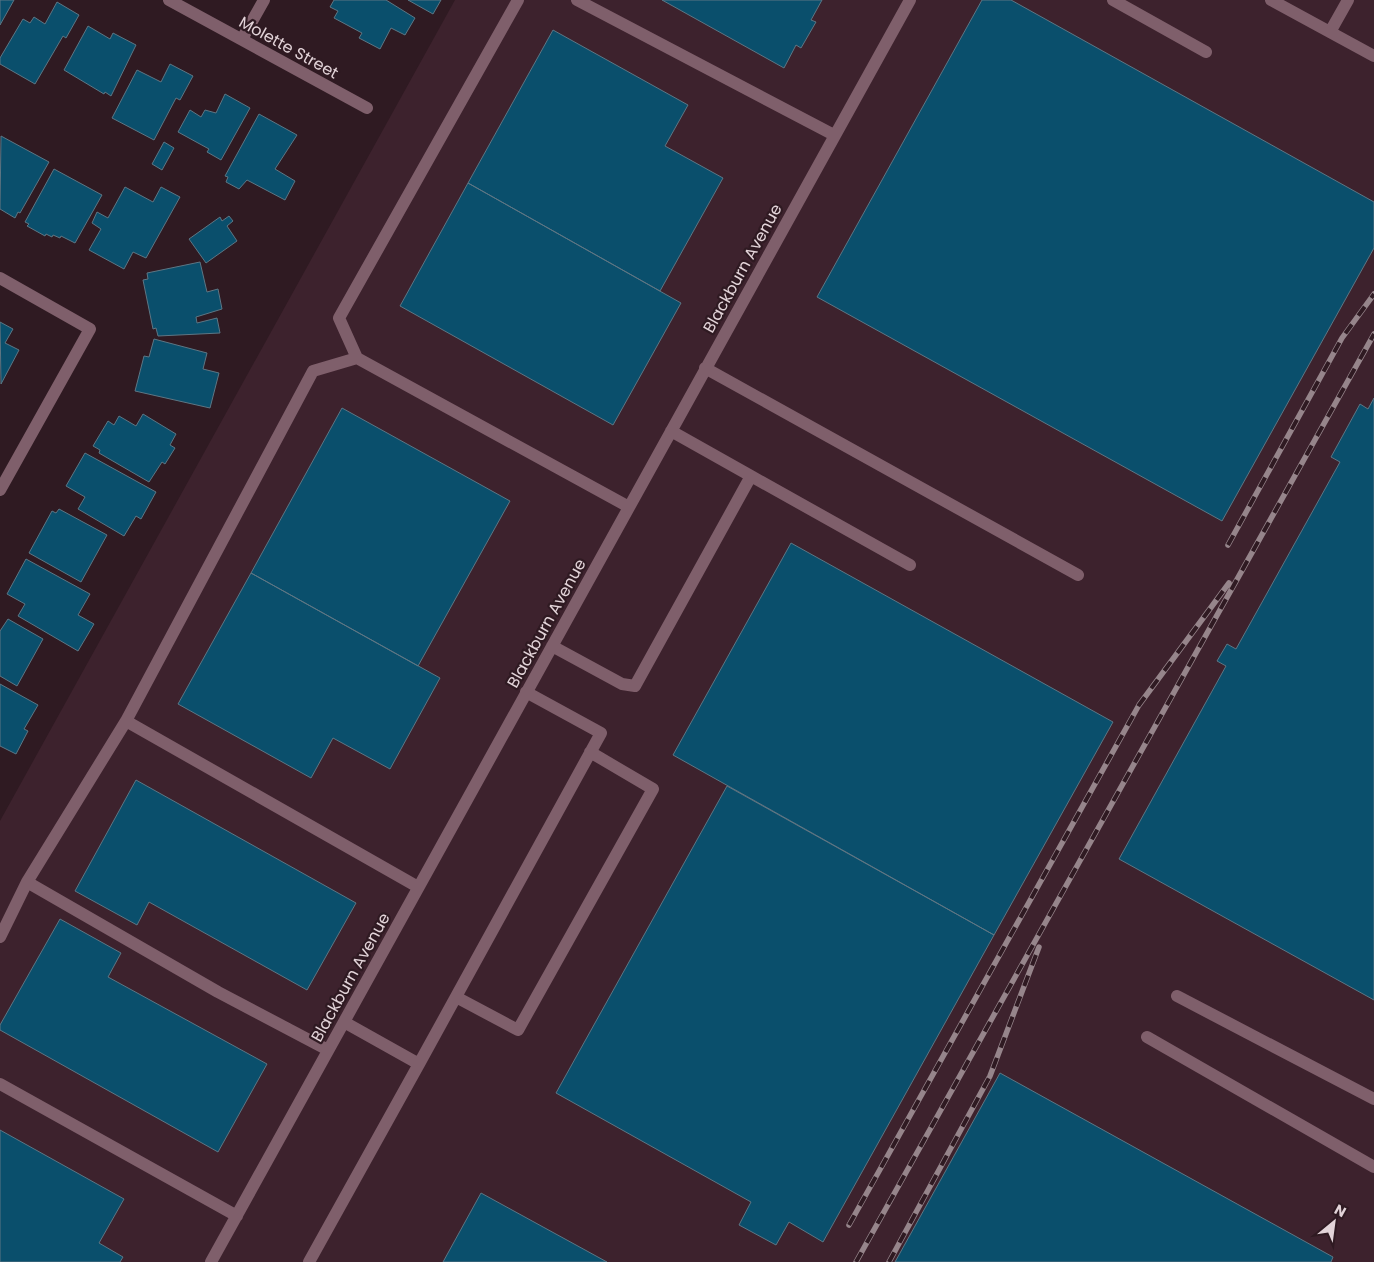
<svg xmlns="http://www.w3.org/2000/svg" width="1374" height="1262" font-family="Poppins,sans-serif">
	<rect width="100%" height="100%" fill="#2f1a22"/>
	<path fill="#3d222d" d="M 455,0 L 1374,0 L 1374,1262 L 0,1262 L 0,821 Z"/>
	<path fill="#0a4f6c" stroke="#5d7684" d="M 0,0 L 14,0 L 0,25 Z
		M 334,0 L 386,0 L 415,18 L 405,35 L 391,28 L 380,49 L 359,38 L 362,33 L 334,18 L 338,11 L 330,7 Z
		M 408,0 L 441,0 L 433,14 Z
		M 662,0 L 822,0 L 811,20 L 816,22 L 801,48 L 796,45 L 784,68 Z
		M 982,0 L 1011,0 L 1374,202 L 1374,248 L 1222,521 L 817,297 Z
		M 57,2 L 79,15 L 66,38 L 63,36 L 35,84 L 0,64 L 0,58 L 23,19 L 30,23 L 34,17 L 45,24 Z
		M 88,26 L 110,39 L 113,33 L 136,45 L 111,96 L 105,92 L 104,94 L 64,70 Z
		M 553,30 L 688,105 L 665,146 L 723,178 L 660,291 L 468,183 Z
		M 170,64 L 193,76 L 180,100 L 176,98 L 154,140 L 112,118 L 137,70 L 161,82 Z
		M 225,94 L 250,108 L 221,160 L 207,152 L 209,149 L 178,132 L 190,110 L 201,117 L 205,110 L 216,113 Z
		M 259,114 L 297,135 L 275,169 L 295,181 L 285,200 L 247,180 L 239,189 L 226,182 L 228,177 L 225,176 Z
		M 1,136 L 49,162 L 20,213 L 18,212 L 15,218 L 0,209 Z
		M 164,142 L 174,148 L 162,170 L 152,164 Z
		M 54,169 L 102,195 L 75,243 L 61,236 L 60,238 L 53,235 L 52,237 L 46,234 L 45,236 L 27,226 L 29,224 L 25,222 Z
		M 468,183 L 681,303 L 613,425 L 400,306 Z
		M 125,187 L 153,202 L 161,187 L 180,197 L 146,258 L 133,252 L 124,269 L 89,250 L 101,229 L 92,223 L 97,212 L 108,218 Z
		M 229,216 L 233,221 L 227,226 L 237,241 L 206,263 L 189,239 L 220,217 L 222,221 Z
		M 200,262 L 207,292 L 218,289 L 222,309 L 196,317 L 197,323 L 217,318 L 220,333 L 158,336 L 156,328 L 153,329 L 143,280 L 148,279 L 147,273 Z
		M 0,322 L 13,329 L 5,343 L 19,350 L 1,384 Z
		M 154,339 L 207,353 L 203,369 L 219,373 L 210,408 L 135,391 L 144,356 L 149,357 Z
		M 1374,398 L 1374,1000 L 1119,859 L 1226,666 L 1217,661 L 1227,644 L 1236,649 L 1340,462 L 1331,457 L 1360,404 L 1368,409 Z
		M 342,408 L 510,501 L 418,666 L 251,573 Z
		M 143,414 L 176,434 L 170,445 L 175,448 L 165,464 L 162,462 L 149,482 L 99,453 L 100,450 L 93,446 L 108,421 L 114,425 L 119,416 L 136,426 Z
		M 85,453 L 156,492 L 141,519 L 136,516 L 124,536 L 78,509 L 85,497 L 66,486 Z
		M 59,509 L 107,535 L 81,582 L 29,553 L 52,511 L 56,513 Z
		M 791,543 L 1113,722 L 994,935 L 673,755 Z
		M 26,559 L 90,594 L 78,615 L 94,624 L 78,651 L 18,616 L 25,604 L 7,594 Z
		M 251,573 L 440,678 L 390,769 L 333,738 L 311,778 L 178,704 Z
		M 8,619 L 43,639 L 17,686 L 0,676 L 0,631 Z
		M 0,684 L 38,705 L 24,729 L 28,731 L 16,754 L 0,746 Z
		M 136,780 L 356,903 L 307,990 L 149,902 L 137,925 L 75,891 Z
		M 727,786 L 994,935 L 823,1242 L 789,1222 L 776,1245 L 739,1225 L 751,1202 L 556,1093 Z
		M 60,919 L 121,953 L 108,977 L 267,1064 L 218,1152 L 0,1030 L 0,1025 Z
		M 1000,1073 L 1333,1257 L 1331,1262 L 895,1262 Z
		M 0,1130 L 124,1199 L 99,1243 L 123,1257 L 120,1262 L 0,1262 Z
		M 481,1193 L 607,1262 L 443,1262 Z"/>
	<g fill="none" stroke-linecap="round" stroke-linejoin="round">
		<path stroke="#7f5f6b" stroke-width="12" d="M 169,0 L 367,108
			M 577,0 L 834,135
			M 1113,0 L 1206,52
			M 1271,0 L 1374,56
			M 1330,32 L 1348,0
			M 242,39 L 264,0
			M 0,278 L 90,329 L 0,490
			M 357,358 L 339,318 L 518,0
			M 705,368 L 1078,575
			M 751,476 L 910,565
			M 552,646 L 622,684 L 635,686 L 751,476 L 671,431
			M 126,721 L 418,887
			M 27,882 L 218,992 L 328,1050
			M 0,937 L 27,882 L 126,721 L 313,371 L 357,358 L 629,507
			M 1177,996 L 1374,1099
			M 456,997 L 518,1030 L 653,789 L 590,752
			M 1147,1037 L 1374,1167
			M 419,1064 L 601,733 L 526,692
			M 0,1084 L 237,1216
			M 211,1262 L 910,0
			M 309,1262 L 419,1064 L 344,1022"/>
		<g stroke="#96858b" stroke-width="5.5">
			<path id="rail" d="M 1228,545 L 1342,338 L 1374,294
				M 849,1225 L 1139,705 L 1229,583
				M 856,1262 L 1374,334
				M 889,1262 L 990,1076 L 1039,947"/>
		</g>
		<use href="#rail" stroke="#2f1a22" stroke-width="4" stroke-dasharray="11" stroke-linecap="butt"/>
	</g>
	<g text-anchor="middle" stroke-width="4.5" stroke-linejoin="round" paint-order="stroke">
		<g font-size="16" fill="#e3d4d9" stroke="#2f1a22">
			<text transform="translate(289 47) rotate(29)" y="6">Molette Street</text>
			<text transform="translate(742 268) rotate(-61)" y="6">Blackburn Avenue</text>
			<text transform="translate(546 623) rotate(-61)" y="6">Blackburn Avenue</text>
			<text transform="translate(350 977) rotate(-61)" y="6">Blackburn Avenue</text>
		</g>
	</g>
	<g transform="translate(1334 1222) rotate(29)" stroke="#2f1a22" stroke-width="4" paint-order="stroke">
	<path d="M0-4L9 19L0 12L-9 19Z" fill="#e3d4d9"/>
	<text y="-8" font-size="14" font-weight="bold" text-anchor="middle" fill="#e3d4d9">N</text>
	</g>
</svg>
